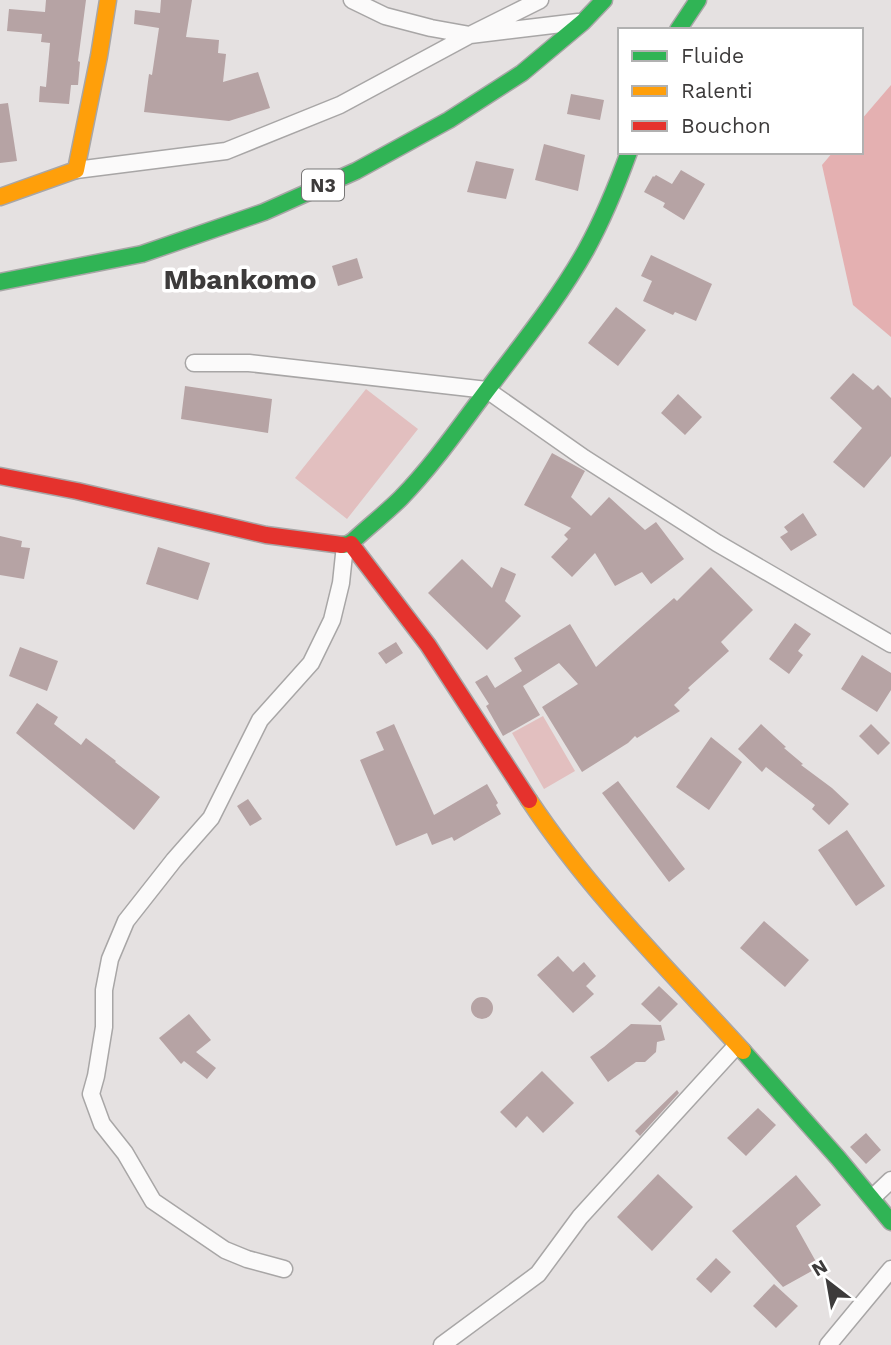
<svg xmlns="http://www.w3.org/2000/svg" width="891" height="1345" font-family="'Work Sans',sans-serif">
	<rect width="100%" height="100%" fill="#e5e1e1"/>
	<path fill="#e2bfbf" d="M 366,389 L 418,429 L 347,519 L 295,478 Z
		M 543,716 L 575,771 L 544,789 L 512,733 Z"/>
	<path fill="#e4b0b1" d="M 891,85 L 891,337 L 853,305 L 822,165 L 833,152 L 861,152 L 861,120 Z"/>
	<path fill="#b6a3a4" d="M 46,0 L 86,0 L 78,61 L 80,62 L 78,85 L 71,85 L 69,104 L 39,102 L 40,86 L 46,87 L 50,43 L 41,42 L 42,34 L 7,31 L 9,9 L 45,12 Z
		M 161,0 L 192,0 L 186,37 L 219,40 L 218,53 L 226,54 L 223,82 L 258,72 L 270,108 L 229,121 L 144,112 L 149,74 L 152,75 L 159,28 L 134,24 L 135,10 L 160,13 Z
		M 571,94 L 604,100 L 600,120 L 567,114 Z
		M 8,103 L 17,161 L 0,163 L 0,104 Z
		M 544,144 L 585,155 L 578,191 L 535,180 Z
		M 476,161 L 514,169 L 506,199 L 467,192 Z
		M 681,170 L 705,184 L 684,220 L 663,207 L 665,203 L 644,192 L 653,176 L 654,177 L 656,175 L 672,184 Z
		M 651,255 L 712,284 L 696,321 L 675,312 L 673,315 L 643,301 L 652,281 L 641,276 Z
		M 357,258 L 363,278 L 338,286 L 332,266 Z
		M 616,307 L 646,330 L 618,366 L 588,343 Z
		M 853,373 L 873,390 L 878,385 L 891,398 L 891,456 L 864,488 L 833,462 L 862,428 L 830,398 Z
		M 185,386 L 272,399 L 268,433 L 181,419 Z
		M 678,394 L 702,417 L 685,435 L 661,413 Z
		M 552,453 L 585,471 L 571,497 L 591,516 L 609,497 L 645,530 L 656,522 L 684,559 L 651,584 L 642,572 L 615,586 L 595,553 L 572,577 L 551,557 L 568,539 L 564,535 L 571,528 L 524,505 Z
		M 803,513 L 817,535 L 791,551 L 780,537 L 788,532 L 784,527 Z
		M 0,536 L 22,541 L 21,547 L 30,548 L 24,579 L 0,575 Z
		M 158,547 L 210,563 L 198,600 L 146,584 Z
		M 462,559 L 492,588 L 501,567 L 516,574 L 505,601 L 521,616 L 487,650 L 428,593 Z
		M 711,567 L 753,610 L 721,642 L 729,651 L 688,688 L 690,690 L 674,705 L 680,711 L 637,738 L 635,736 L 628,743 L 582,772 L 542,707 L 578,684 L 559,663 L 523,686 L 540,715 L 503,736 L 486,706 L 489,704 L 475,682 L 487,675 L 495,688 L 522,671 L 514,658 L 570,624 L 596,667 L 674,598 L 677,601 Z
		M 795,623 L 811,634 L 798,651 L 803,655 L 789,674 L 769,659 Z
		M 396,642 L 403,653 L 386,664 L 378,653 Z
		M 20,647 L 58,661 L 47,691 L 9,676 Z
		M 862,655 L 891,673 L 891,690 L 877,712 L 841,689 Z
		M 37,703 L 58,717 L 54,724 L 81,745 L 86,738 L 116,761 L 115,762 L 160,797 L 134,830 L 16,733 Z
		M 394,724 L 434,815 L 487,784 L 498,803 L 496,805 L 501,814 L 454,841 L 452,837 L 432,845 L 427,833 L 396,846 L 360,760 L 384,750 L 376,732 Z
		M 761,724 L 786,747 L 784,748 L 803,764 L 801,765 L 832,788 L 849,804 L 829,825 L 812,809 L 815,805 L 766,767 L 762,772 L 738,749 Z
		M 871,724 L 890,743 L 878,755 L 859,736 Z
		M 711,737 L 742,762 L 709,810 L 676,787 Z
		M 618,781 L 685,869 L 669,882 L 602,793 Z
		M 248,799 L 262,819 L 250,826 L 237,806 Z
		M 847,830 L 885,886 L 856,906 L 818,850 Z
		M 764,921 L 809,960 L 785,987 L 740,948 Z
		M 558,956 L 573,972 L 584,962 L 596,976 L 586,986 L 594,994 L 573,1013 L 537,975 Z
		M 659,986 L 678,1004 L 660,1022 L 641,1004 Z
		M471 1008a11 11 0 1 1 22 0a11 11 0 1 1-22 0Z
		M 189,1014 L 211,1040 L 196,1052 L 216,1068 L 207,1079 L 184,1061 L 181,1064 L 159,1038 Z
		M 631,1024 L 661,1025 L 665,1040 L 657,1042 L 656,1052 L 645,1062 L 636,1062 L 608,1082 L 590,1057 L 604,1047 Z
		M 542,1071 L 574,1103 L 543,1133 L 527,1116 L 516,1128 L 500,1112 Z
		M 677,1090 L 679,1093 L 640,1136 L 635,1131 Z
		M 758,1108 L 776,1125 L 746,1156 L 727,1138 Z
		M 866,1133 L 881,1150 L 866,1164 L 850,1147 Z
		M 658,1174 L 693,1207 L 652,1251 L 617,1217 Z
		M 796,1175 L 821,1205 L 796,1226 L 819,1267 L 783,1287 L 732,1231 Z
		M 716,1258 L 731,1272 L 711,1293 L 696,1279 Z
		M 774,1284 L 798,1306 L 776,1328 L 753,1306 Z"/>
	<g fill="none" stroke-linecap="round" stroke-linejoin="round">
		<g stroke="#a8a6a6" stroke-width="19">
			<path id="street" d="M 352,0 L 385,16 L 431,28 L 470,35 L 578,22
				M 76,170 L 226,151 L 340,105 L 470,35 L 540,0
				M 194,363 L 249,363 L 487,390 L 584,458 L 717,543 L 891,644
				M 872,1198 L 891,1180
				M 284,1269 L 247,1259 L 225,1250 L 153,1201 L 125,1153 L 102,1124 L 91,1094 L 96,1076 L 104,1027 L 104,990 L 110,959 L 126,921 L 174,860 L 211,818 L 260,720 L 311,663 L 332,620 L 341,583 L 345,545
				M 442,1345 L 538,1274 L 580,1217 L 737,1045
				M 828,1345 L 891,1269"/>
		</g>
		<g stroke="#a8a6a6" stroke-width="19">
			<path id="fast" d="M 678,30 L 698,0
				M 0,282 L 142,254 L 264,212 L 356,171 L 449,120 L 522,73 L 583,22 L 604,0
				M 342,545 L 348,544 L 353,541 C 369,526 386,513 401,498 C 435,463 462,423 491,385 C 524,341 559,298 586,250 C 603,219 617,185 629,152
				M 743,1051 L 838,1158 L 891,1222"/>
		</g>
		<g stroke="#a8a6a6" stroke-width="19">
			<path id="slow" d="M 0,197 L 76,170 L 99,56 L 108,0
				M 529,800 C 590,892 669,970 743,1051"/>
		</g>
		<g stroke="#a8a6a6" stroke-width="19">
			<path id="jam" d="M 0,476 L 77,491 L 266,535 L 342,545
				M 351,544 L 428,645 L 529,800"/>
		</g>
		<use href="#street" stroke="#fbfafa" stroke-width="16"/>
		<use href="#fast" stroke="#30b455" stroke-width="16"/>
		<use href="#slow" stroke="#ff9f0a" stroke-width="16"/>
		<use href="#jam" stroke="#e5322d" stroke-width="16"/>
	</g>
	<g text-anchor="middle" stroke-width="7" stroke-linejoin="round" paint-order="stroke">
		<rect fill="#fff" stroke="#777676" stroke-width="2" x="302" y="169.5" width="42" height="31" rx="5"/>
		<g font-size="19" font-weight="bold" fill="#3d3b3b">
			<text x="323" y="192">N3</text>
		</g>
		<g font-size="28" font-weight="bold" fill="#3d3b3b" stroke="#fff">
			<text x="240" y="289">Mbankomo</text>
		</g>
	</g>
	<rect x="618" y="28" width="245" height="126" fill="#ffffff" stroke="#b1b1b1" stroke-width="2"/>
	<rect x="632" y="51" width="35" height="10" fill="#30b455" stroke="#b1b1b1" stroke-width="2"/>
	<text x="681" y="63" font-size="21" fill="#3d3b3b">Fluide</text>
	<rect x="632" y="86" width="35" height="10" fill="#ff9f0a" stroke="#b1b1b1" stroke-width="2"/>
	<text x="681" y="98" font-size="21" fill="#3d3b3b">Ralenti</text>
	<rect x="632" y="121" width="35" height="10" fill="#e5322d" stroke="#b1b1b1" stroke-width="2"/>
	<text x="681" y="133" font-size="21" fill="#3d3b3b">Bouchon</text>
	<g transform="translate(828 1282) rotate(329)" stroke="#ffffff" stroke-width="5" paint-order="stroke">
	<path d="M0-5L12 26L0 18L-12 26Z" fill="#3d3b3b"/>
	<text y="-10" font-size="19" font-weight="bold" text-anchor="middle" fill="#3d3b3b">N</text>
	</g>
</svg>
